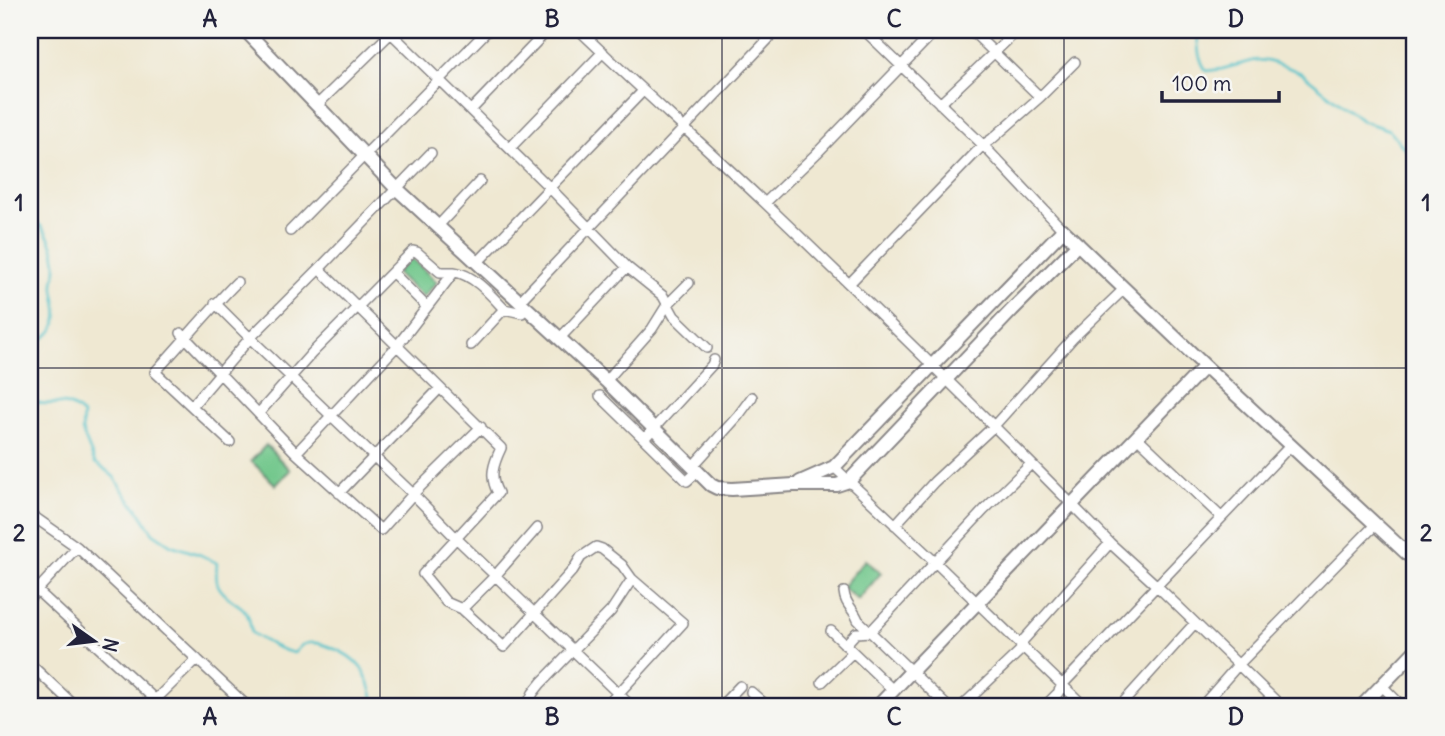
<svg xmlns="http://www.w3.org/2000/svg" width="1445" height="736" font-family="Delius,sans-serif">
	<rect width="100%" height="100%" fill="#f6f6f2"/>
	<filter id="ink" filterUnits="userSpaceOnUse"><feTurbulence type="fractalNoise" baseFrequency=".0143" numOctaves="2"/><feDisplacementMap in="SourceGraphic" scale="14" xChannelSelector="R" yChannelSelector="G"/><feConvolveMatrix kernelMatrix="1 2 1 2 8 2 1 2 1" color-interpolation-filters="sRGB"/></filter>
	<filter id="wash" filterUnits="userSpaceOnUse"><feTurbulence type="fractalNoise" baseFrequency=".00686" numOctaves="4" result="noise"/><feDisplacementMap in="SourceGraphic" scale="28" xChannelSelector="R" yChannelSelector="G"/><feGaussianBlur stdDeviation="1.57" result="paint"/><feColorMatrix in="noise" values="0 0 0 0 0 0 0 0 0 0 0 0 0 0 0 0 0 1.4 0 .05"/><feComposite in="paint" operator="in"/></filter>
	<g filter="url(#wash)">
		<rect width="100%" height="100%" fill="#efe8d2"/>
		<path fill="#72c78c" stroke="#4a7464" stroke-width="2" d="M 410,257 L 437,282 L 423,297 L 396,273 Z
			M 266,445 L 290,470 L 276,485 L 251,461 Z
			M 865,560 L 881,573 L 858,600 L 842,587 Z"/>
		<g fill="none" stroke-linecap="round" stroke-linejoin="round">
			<path stroke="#55c3cb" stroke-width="2.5" d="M 1197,30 C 1199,47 1196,53 1206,71 L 1222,69 L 1256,60 L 1267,61 L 1287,67 L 1303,74 L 1362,121 L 1389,130 L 1405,149 L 1415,154
				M 30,217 C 47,228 56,247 56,268 C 56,275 53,282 54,289 C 56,304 62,318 52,331 C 46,338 37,343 30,347
				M 30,399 C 49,411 62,394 83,415 L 82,431 L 95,463 L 106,470 L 114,477 L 128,498 L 136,507 L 153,533 L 171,545 L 201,555 L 217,563 C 215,583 216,588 233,601 C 238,605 242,606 246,612 C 250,618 250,626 252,633 C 265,642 279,650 294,653 C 297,651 299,647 302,645 C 311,640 322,644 330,647 C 361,658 369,675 375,706"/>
		</g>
	</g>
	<g filter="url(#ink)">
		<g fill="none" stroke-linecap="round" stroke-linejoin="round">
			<g stroke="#888586" stroke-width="12">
				<path id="street" d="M 390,30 L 391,33 L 549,187 L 627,267 L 663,296 L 674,316 L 707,348
					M 579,30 C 640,89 704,145 766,204 C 882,315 997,428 1110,543 L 1156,585 L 1281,706
					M 864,30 L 983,145 L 1063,230
					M 971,30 L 1040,97
					M 940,104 L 1018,30
					M 317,105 L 394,30
					M 471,110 L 548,30
					M 510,148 L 603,52
					M 765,203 L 817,153 L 936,30
					M 437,227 L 480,181
					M 290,231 L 488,30
					M 478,262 L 643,91
					M 319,269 L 501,448 C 493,465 489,477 498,493 L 423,574 L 446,602 L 462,609 L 504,647 L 573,570 L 581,557 L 596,547 L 602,549 L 622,565 L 632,579 L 683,623 L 618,694 L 605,706
					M 393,273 L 427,307
					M 849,284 L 983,145 L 992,139 L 1040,97 L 1075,62
					M 30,290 L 32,289
					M 519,302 L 777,30
					M 215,303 L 250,338 L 413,494 L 456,538 L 631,706
					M 181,333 L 296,453 L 381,530 L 413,494 L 481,427
					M 560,338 L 627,267
					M 471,345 L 504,309 L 522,313 L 526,308
					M 606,381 L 652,329 L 667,305 L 689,283
					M 600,396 L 687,481 L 697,472
					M 192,406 L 250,338 L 319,269 L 431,153
					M 259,413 L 312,353 L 413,251 L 417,252 L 440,272 L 454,272
					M 1137,437 L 1221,517
					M 644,439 L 712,365 L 714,360
					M 230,442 L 155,372 C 183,342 208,311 237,282
					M 296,453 L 397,346 L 454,272 C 473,274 491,295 504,309
					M 692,467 L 738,416 L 752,397
					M 834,467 L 935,562 L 1084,706
					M 339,493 L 440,388
					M 30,514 L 77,547 L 247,706
					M 895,525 L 934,482 L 993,427 L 1073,338 L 1125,288
					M 30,584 L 162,706
					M 844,592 C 845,605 854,609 858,620 L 947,706
					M 30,598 L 77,547
					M 462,609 L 495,576 L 537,528
					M 831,631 L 893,690
					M 1020,644 L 1110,543
					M 845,645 L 856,633 L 870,632 L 984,510 L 1031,464
					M 30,664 L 75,706
					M 822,682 L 853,652
					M 1382,686 L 1402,706
					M 751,692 L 767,706
					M 149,706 L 197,659
					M 527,706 L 533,693 L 541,683 L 611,611 L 632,579
					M 721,706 L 740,686
					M 962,706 L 1024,647
					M 1045,706 L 1058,693 L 1062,685 L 1291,445
					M 1120,706 L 1195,623
					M 1202,706 L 1238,665 L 1375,525"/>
			</g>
			<g stroke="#888586" stroke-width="16">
				<path id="secondary" d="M 245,30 L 396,188 L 606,381 L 711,485 L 717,488 L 732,489 L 794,485 L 837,485 L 849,481 L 1012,310 L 1078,244
					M 800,482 L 834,467 L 1063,230 L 1205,366 L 1415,561
					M 878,706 L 1205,366
					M 1362,706 L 1415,651"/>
			</g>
			<use href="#street" stroke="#fff" stroke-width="9"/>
			<use href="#secondary" stroke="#fff" stroke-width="12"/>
		</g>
	</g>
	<path fill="none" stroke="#22223b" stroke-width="2" stroke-opacity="0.55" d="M 380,30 L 380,706M 722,30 L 722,706M 1064,30 L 1064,706M 30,368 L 1415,368"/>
	<rect width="1445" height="736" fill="none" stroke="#f6f6f2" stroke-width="77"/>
	<g transform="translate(94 641) rotate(104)" stroke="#f6f6f2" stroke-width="5" paint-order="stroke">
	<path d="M0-5L12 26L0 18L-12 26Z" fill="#22223b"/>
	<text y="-10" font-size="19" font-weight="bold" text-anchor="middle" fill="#22223b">N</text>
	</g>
	<path d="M1162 91v10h117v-10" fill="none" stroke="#22223b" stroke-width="3.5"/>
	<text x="1172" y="91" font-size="21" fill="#22223b" stroke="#f6f6f2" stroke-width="5" paint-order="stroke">100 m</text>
	<rect x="38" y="38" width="1368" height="660" fill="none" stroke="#22223b" stroke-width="2.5"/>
	<g font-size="23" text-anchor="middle" font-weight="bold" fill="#22223b">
		<text x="210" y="27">A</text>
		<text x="552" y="27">B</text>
		<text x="894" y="27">C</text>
		<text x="1236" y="27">D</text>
		<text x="19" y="211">1</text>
		<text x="1426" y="211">1</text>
		<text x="19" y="541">2</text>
		<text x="1426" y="541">2</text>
		<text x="210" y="725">A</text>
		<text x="552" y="725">B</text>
		<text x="894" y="725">C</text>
		<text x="1236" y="725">D</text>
	</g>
</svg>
